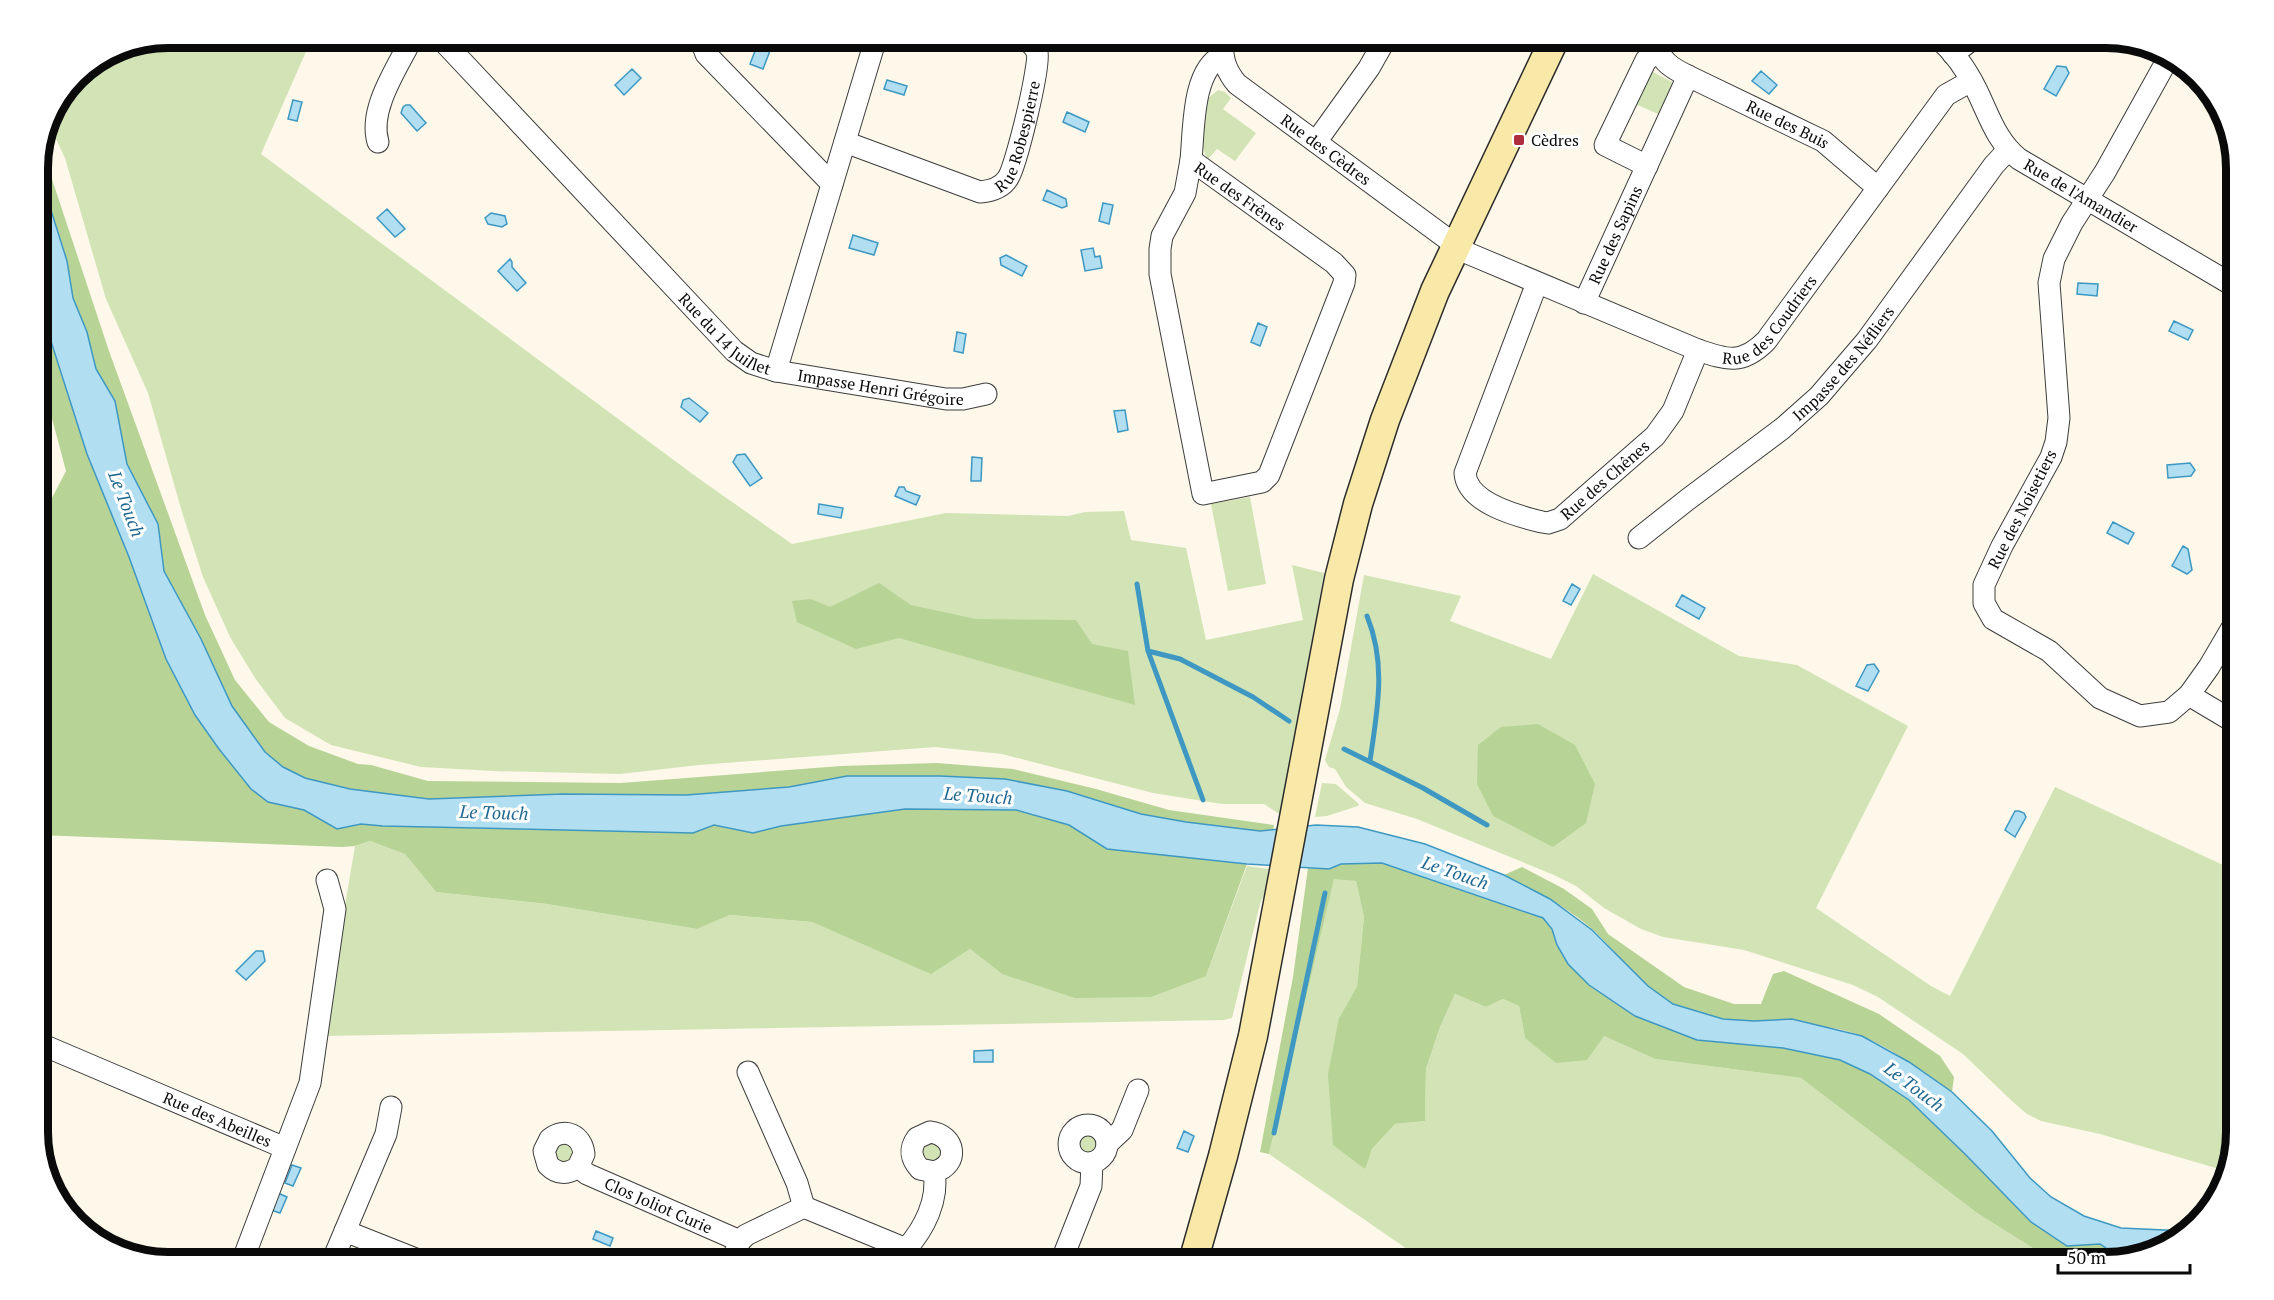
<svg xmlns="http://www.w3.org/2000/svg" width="2274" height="1300" font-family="'PT Serif',serif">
	<rect width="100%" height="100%" fill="#fdf8e9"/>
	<path fill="#d2e4b6" d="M 168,38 L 312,38 L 261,154 L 698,478 L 792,544 L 946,513 L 1068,516 L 1085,512 L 1124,511 L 1131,540 L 1186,548 L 1206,640 L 1303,620 L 1292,565 L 1324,573 L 1281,815 L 1264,804 L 1222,804 L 1153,793 L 1002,754 L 935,747 L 699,765 L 620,774 L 493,771 L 421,767 L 331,745 L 285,718 L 255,678 L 230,637 L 203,577 L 182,512 L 148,393 L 106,299 L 65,158 L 47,120 L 76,76 L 119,47 Z
		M 1649,70 L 1672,82 L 1673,86 L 1660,115 L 1631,102 Z
		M 1218,90 L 1225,92 L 1231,98 L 1223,109 L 1256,133 L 1235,161 L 1217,149 L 1208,159 C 1199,149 1202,117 1206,104 C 1208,97 1213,94 1218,90 Z
		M 1250,497 L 1266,584 L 1228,591 L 1211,504 Z
		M 1593,574 L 1739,656 L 1797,665 L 1908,726 L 1816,908 L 1931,986 L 1950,996 L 2055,787 L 2236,871 L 2236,1079 L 2232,1086 L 2236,1088 L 2236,1132 L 2226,1171 L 2100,1134 L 2041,1121 L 2027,1114 L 2013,1102 L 1963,1054 L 1878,997 L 1853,985 L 1744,950 L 1663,937 L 1641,929 L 1604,908 L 1576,886 L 1554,875 L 1417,819 L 1365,803 L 1346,787 L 1335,769 L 1329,767 L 1325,760 L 1340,709 L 1364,575 L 1461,596 L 1450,621 L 1551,659 Z
		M 1322,783 L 1336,784 L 1359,804 L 1358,806 L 1327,816 L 1315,817 Z
		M 370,841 L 405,854 L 436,892 L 547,904 L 697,929 L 730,915 L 812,922 L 931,973 L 970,949 L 1002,974 L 1206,976 L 1247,866 L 1269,869 L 1266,889 L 1260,904 L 1232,1018 L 1224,1020 L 323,1036 L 355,846 Z
		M 1334,878 L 1356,881 L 1364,917 L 1357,986 L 1339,1018 L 1364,1169 L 1372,1149 L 1395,1124 L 1425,1121 L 1426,1069 L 1440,1027 L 1455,994 L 1486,1007 L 1503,999 L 1519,1006 L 1525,1038 L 1604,1036 L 1655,1059 L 1801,1078 L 1977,1213 L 2055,1262 L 1663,1262 L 1645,1251 L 1638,1262 L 1426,1262 L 1269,1154 Z
		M1077 1144a11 11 0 1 1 22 0a11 11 0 1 1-22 0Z
		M 560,1139 L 576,1146 L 574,1163 L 556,1164 L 552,1148 Z
		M 927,1139 L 943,1145 L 941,1163 L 923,1164 L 919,1147 Z"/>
	<path fill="#b7d396" d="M 41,146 L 109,351 L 205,615 L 235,680 L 269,722 L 309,746 L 358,764 L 371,765 L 428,781 L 621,783 L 841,766 L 937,763 L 1013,769 L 1096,789 L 1169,810 L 1274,825 L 1273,830 L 1260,831 L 1186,822 L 1141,814 L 1067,791 L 1005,779 L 940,776 L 847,776 L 789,787 L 685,795 L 563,794 L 429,799 L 350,789 L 305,778 L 283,767 L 265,752 L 232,706 L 201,639 L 164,571 L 158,524 L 127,464 L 115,401 L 96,369 L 87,332 L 73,298 L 67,261 L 49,204 L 38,185 L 38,160 Z
		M 38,247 L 43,258 L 49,295 L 40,307 L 87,454 L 129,557 L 166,659 L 195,715 L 219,749 L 268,802 L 304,810 L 337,829 L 361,824 L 383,826 L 693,833 L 714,825 L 753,833 L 781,826 L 905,809 L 1016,810 L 1069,825 L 1107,849 L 1247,864 L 1206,976 L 1151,997 L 1075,998 L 1002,974 L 970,949 L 931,974 L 812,922 L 730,915 L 697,929 L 547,904 L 436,892 L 405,854 L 370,841 L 355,846 L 342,847 L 38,835 L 38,525 L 66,471 L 38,366 Z
		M 879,583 L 911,605 L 976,619 L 1076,620 L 1092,644 L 1128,651 L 1135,705 L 899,638 L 856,649 L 797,622 L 792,601 L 811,599 L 830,607 Z
		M 1538,724 L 1575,745 L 1595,784 L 1586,823 L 1553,847 L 1493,816 L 1477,784 L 1478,745 L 1501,727 Z
		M 1382,863 L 1544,918 L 1552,929 L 1557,945 L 1589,985 L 1635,1016 L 1697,1040 L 1783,1048 L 1840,1060 L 1870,1074 L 1909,1100 L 1965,1154 L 2031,1222 L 2067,1246 L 2100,1244 L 2121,1258 L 2106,1262 L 2055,1262 L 1977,1213 L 1801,1078 L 1655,1059 L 1604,1036 L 1587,1060 L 1556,1063 L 1525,1038 L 1519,1006 L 1503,999 L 1486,1007 L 1455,994 L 1440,1027 L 1426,1069 L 1425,1121 L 1395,1124 L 1372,1149 L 1365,1169 L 1333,1145 L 1328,1074 L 1339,1018 L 1357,986 L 1364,917 L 1356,881 L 1334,879 L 1269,1154 L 1260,1152 L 1293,977 L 1308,868 L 1329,869 L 1341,864 Z
		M 1522,867 L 1564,889 L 1592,909 L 1608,934 L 1684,987 L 1734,1004 L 1761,1004 L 1773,974 L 1784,971 L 1879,1014 L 1940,1056 L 1954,1077 L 1952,1092 C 1919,1069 1879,1037 1838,1029 C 1785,1019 1721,1029 1673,1004 C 1640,987 1619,954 1593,930 C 1567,907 1535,891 1504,875 Z"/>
	<path fill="#b1def1" stroke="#3e98c2" stroke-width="1.5" d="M 760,38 L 773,43 L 763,69 L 750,64 Z
		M 2057,66 L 2066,67 L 2069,73 L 2056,96 L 2044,89 Z
		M 632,69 L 641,78 L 624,95 L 615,85 Z
		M 1761,71 L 1777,85 L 1769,94 L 1752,81 Z
		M 887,80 L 907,86 L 904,95 L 884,89 Z
		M 293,100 L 302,102 L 297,121 L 288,119 Z
		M 406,105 L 410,105 L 426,123 L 417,131 L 401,113 L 403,107 Z
		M 1067,112 L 1089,122 L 1085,132 L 1063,122 Z
		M 38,185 L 49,204 L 67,261 L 73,298 L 87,332 L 96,369 L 115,401 L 127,464 L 158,524 L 164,571 L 201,639 L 232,706 L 265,752 L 283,767 L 305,778 L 350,789 L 429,799 L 563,794 L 686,795 L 789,787 L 847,776 L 940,776 L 1005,779 L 1067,791 L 1141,814 L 1186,822 L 1260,831 L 1316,825 L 1358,827 L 1425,844 L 1504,875 L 1550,899 L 1592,930 L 1648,986 L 1673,1004 L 1723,1019 L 1754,1021 L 1792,1019 L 1862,1036 L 1909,1062 L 1952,1092 L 1992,1131 L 2030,1178 L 2051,1197 L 2084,1216 L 2121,1228 L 2185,1231 L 2171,1245 L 2121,1258 L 2100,1244 L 2067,1246 L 2031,1222 L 1965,1154 L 1909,1100 L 1870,1074 L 1840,1060 L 1783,1048 L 1697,1040 L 1635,1016 L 1589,985 L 1568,964 L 1557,945 L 1552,929 L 1543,918 L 1382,863 L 1341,864 L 1329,869 L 1247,864 L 1107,849 L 1069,825 L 1016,810 L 905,809 L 781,826 L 753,833 L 714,825 L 693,833 L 383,826 L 361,824 L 337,829 L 304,810 L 268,802 L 251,789 L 219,749 L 195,715 L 166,659 L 129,557 L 87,454 L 40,307 L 49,295 L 43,258 L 38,247 Z
		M 1047,190 L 1066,199 L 1067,206 L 1062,208 L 1043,200 Z
		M 1103,203 L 1113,205 L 1109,224 L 1099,221 Z
		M 387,209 L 405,229 L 395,237 L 377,218 Z
		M 491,213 L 505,216 L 507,224 L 502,227 L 488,224 L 485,218 Z
		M 853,235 L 878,243 L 874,255 L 849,248 Z
		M 1093,248 L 1095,257 L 1100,256 L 1102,268 L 1085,271 L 1081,250 Z
		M 1006,255 L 1027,266 L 1022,276 L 1001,265 L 1000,258 Z
		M 510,259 L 512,262 L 512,267 L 526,283 L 517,291 L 498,271 Z
		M 2078,283 L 2098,284 L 2097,296 L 2077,294 Z
		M 2174,321 L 2193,330 L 2188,340 L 2169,331 Z
		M 1258,323 L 1267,327 L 1260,346 L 1251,342 Z
		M 957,332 L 966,334 L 963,353 L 954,351 Z
		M 2235,377 L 2236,401 L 2231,403 L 2225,380 Z
		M 689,398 L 708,413 L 700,422 L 681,407 L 683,400 Z
		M 1125,410 L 1128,430 L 1118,432 L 1114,411 Z
		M 745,454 L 762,478 L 750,486 L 733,462 L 737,455 Z
		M 972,457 L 982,458 L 981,481 L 971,481 Z
		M 2190,463 L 2195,470 L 2191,476 L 2168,478 L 2167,465 Z
		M 899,487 L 904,487 L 906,491 L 920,496 L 916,505 L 895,496 Z
		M 819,504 L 843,508 L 841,518 L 818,514 Z
		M 2113,522 L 2134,533 L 2128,544 L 2107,533 Z
		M 2183,546 L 2188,549 L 2192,570 L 2187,574 L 2172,566 Z
		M 1572,584 L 1580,589 L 1571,605 L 1563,601 Z
		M 1682,595 L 1705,608 L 1699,619 L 1676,606 Z
		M 1874,664 L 1879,671 L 1868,691 L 1856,686 L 1867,665 Z
		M 2015,811 L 2019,811 L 2024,813 L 2026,817 L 2015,837 L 2005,830 Z
		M 256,951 L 263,951 L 265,961 L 246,980 L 236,971 Z
		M 993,1050 L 993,1062 L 974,1062 L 974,1051 Z
		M 1184,1131 L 1194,1136 L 1188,1152 L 1177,1148 Z
		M 292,1165 L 301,1168 L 293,1186 L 285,1183 Z
		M 278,1193 L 287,1197 L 280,1213 L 271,1210 Z
		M 596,1231 L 613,1238 L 610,1246 L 593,1239 Z"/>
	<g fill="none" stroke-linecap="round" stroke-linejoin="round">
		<path stroke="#3e98c2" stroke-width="5" d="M 1137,584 L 1148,651 L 1203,800
			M 1367,616 C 1387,665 1377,711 1370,761
			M 1148,651 L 1180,659 L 1253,697 L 1289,721
			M 1344,749 L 1423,788 L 1487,825
			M 1274,1133 L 1325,893"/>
		<g stroke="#3d3d3d" stroke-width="23">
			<g id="minor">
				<path id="s1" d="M 440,38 L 734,351 L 751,363 L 776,371 L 876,38"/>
				<path d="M 700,38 L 706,54 L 832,184"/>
				<path id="s2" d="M 1223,38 C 1221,56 1225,70 1237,84 L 1465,252 L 1698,350 C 1727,360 1742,365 1766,341 L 1946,95 L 1971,81"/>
				<path id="s3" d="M 1938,38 C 1953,51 1967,71 1976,89 C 1989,115 1996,141 2019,159 L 2236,287"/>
				<path d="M 1953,54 L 1974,38"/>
				<path d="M 2170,55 L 2105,172 L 2072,223 L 2054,259 L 2049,283 L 2059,418 L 2056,442 L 2051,457 L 2002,546 L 1984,585 L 1984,603 L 1993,619 L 2049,651 L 2100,698 L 2140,716 L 2169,712 L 2189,695 L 2209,667 L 2236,621"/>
				<path id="s4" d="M 1688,76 L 1823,141 L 1878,188"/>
				<path d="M 378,142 C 368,109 398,67 412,38"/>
				<path id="s5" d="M 845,142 L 980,192 C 991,191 1002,188 1008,178 C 1016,166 1041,64 1037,52 C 1034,45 1027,40 1020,38"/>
				<path d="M 1316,142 L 1369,68 L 1386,38"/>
				<path d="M 1191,160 L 1334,263 L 1345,275 L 1344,283 L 1269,475 L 1262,482 L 1203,494 L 1160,274 L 1160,249 L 1162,236 L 1185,193 Z"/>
				<path d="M 1191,160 C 1194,130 1192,70 1222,56"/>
				<path d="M 1647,166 L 1605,145 L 1646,60 L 1659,51"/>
				<path id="s6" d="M 1537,283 L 1465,473 C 1467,503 1517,516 1542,522 L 1548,523 L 1560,519 L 1655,436 L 1673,411 L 1698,350"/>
				<path id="s7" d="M 1584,303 L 1688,76 C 1671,68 1656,59 1658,38"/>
				<path id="s8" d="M 776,371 L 946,399 L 963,399 L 986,394"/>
				<path id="s9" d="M 1639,538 L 1687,500 L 1783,428 L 1819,396 L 1867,340 L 1994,165 L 2008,150"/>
				<path d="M 2189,695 L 2236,723"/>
				<path id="s10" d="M 38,1043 L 285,1148"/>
				<path d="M 748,1072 L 797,1183 L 804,1207"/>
				<circle cx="1088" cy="1144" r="19"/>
				<path d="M 1107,1144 L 1122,1130 L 1138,1090"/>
				<path id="s11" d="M 578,1167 C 567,1175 557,1174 548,1165 L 544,1151 L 550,1139 C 565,1127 582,1135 584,1154 L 578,1167 L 587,1174 L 740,1241"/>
				<path d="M 345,1231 L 386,1134 L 391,1107"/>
				<path d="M 906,1249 C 924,1229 939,1200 934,1172 C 960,1165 956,1135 930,1132 L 917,1138 C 909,1149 911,1159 920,1169 L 934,1172"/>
				<path d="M 242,1262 L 310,1083 L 335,909 L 327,880"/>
				<path d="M 332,1262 L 345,1231 L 423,1262"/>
				<path d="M 731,1262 L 740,1241 L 746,1235 L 804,1207 L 906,1249 L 904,1262"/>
				<path d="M 1061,1262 L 1091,1186 L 1092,1163"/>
			</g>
		</g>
		<g stroke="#2c2c2c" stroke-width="31">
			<path id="secondary" d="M 1193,1262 L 1223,1156 L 1253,1036 L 1339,579 L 1358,504 L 1385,420 L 1435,291 L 1555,38"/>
		</g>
		<use href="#minor" stroke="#fff" stroke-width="21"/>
		<use href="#secondary" stroke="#f9e9a8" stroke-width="28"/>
	</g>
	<rect fill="#ae2e3e" stroke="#fff" stroke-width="2" x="1513" y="134" width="12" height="12" rx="3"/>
	<g text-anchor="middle" stroke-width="6" stroke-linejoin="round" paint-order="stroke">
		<g font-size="16" fill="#0a0a0a" stroke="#fff">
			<text dy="6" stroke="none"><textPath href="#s4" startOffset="111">Rue des Buis</textPath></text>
			<text dy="6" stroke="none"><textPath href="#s5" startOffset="219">Rue Robespierre</textPath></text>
			<text dy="6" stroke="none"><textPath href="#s2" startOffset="160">Rue des Cèdres</textPath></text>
			<text transform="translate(1240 196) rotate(35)" y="6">Rue des Frênes</text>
			<text dy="6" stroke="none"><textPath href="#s3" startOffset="219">Rue de l'Amandier</textPath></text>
			<text dy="6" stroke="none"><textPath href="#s7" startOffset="75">Rue des Sapins</textPath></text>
			<text dy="6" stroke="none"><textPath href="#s2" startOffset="675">Rue des Coudriers</textPath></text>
			<text dy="6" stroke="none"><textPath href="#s1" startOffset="412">Rue du 14 Juillet</textPath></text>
			<text dy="6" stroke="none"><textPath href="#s9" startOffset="270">Impasse des Néfliers</textPath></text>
			<text dy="6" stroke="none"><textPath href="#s8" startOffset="106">Impasse Henri Grégoire</textPath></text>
			<text dy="6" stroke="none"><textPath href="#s6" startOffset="378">Rue des Chênes</textPath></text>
			<text transform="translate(2022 509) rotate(-63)" y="6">Rue des Noisetiers</text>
			<text dy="6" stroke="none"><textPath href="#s10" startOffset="195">Rue des Abeilles</textPath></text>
			<text dy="6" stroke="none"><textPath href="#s11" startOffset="212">Clos Joliot Curie</textPath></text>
		</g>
		<g font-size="16" fill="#0a0a0a" stroke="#fff" text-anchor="start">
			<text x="1531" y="146">Cèdres</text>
		</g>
		<g font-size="18" font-style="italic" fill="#1e6891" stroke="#fff">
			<text transform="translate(126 504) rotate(69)" y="6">Le Touch</text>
			<text transform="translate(978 796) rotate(4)" y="6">Le Touch</text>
			<text transform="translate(494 813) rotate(2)" y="6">Le Touch</text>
			<text transform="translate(1455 873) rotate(19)" y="6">Le Touch</text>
			<text transform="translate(1914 1087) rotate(37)" y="6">Le Touch</text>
		</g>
	</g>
	<path d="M0 0H2274V1300H0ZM168 48H2106A120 120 0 0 1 2226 168V1132A120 120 0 0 1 2106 1252H168A120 120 0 0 1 48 1132V168A120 120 0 0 1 168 48Z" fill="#fff" fill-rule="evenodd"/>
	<path fill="none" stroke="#0a0a0a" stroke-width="8" d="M168 48H2106A120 120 0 0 1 2226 168V1132A120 120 0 0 1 2106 1252H168A120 120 0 0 1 48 1132V168A120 120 0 0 1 168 48Z"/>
	<path d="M2058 1264v9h132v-9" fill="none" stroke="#0a0a0a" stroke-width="3"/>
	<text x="2067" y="1264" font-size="18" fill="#0a0a0a" stroke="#ffffff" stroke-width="4.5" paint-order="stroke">50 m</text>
</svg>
